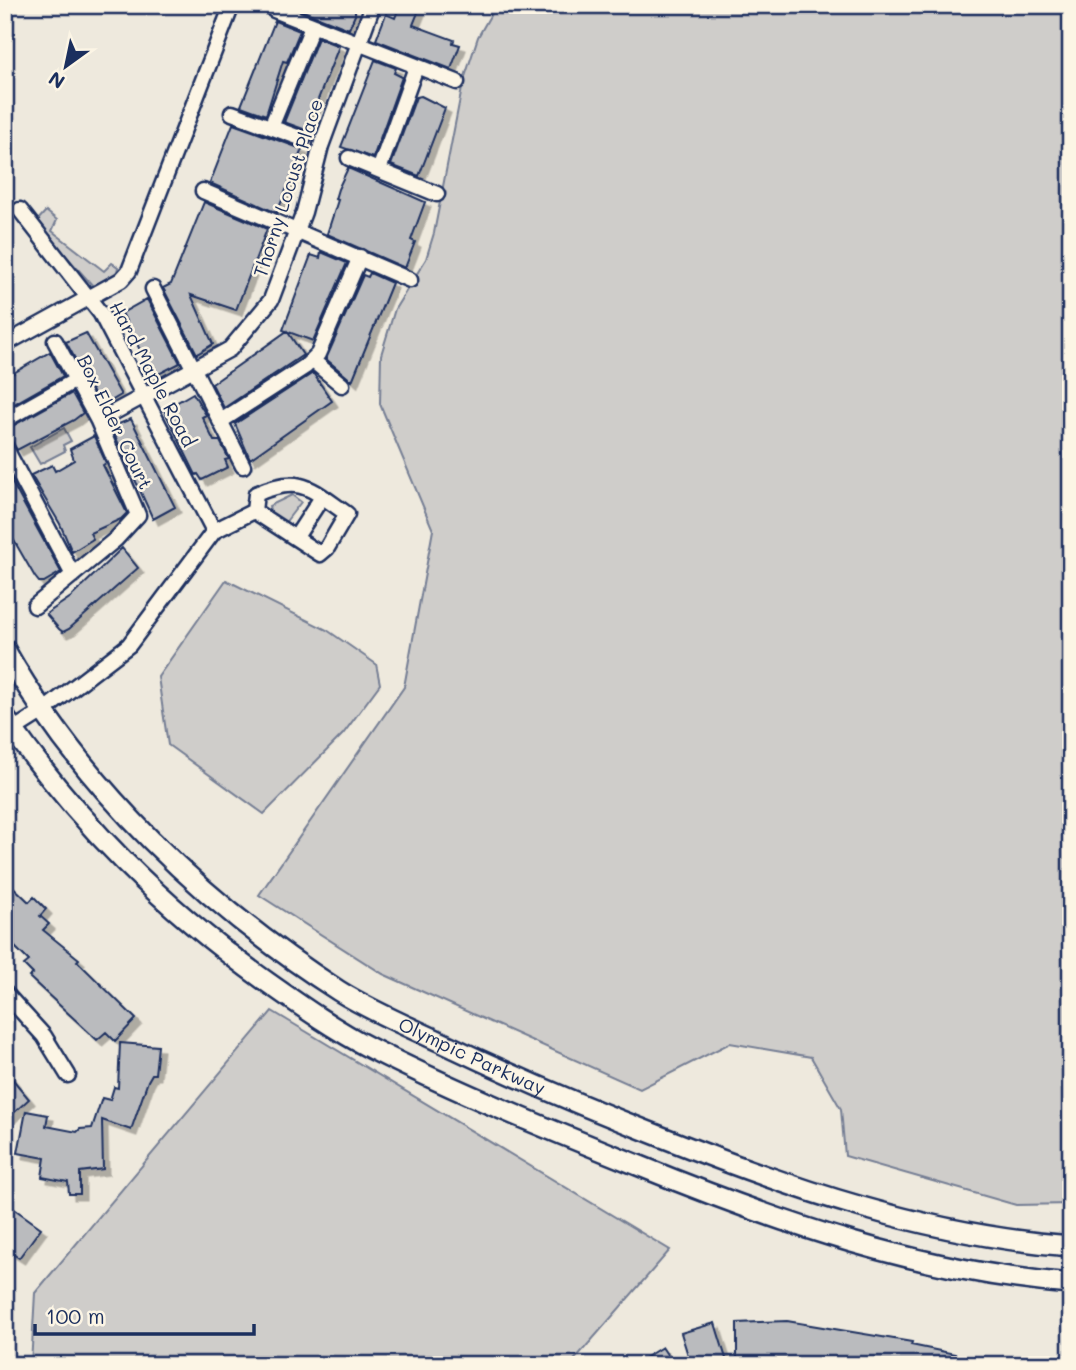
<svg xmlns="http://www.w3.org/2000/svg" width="1076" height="1370" font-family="Mali,sans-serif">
	<defs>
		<filter id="shadow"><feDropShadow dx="5.5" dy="5.5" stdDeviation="0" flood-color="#0004"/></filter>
	</defs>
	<rect width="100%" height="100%" fill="#eee9dd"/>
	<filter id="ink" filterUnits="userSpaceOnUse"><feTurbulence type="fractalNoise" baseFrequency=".0143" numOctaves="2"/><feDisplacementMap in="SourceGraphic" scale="14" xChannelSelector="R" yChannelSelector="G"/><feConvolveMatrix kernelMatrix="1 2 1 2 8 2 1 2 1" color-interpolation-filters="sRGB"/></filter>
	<g filter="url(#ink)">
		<path fill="#cfcdca" stroke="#757e94" stroke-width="2" d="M 496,5 L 1071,5 L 1071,1204 L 1016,1205 L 845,1156 L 841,1109 L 811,1057 L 730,1043 L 640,1089 L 383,974 L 259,895 L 404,687 L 433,530 L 380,404 L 381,355 L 395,309 L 426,259 L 434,233 L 463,83 L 478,37 Z
			M 46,211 L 57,220 L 52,231 L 104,271 L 112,263 L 118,267 L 117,272 L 93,286 L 36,222 Z
			M 64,428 L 71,441 L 63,445 L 65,451 L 40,464 L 30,447 Z
			M 292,495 L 301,502 L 284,524 L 271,515 L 269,506 Z
			M 226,580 L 327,630 L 376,664 L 380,684 L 343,734 L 264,814 L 168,745 L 158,677 Z
			M 272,1011 L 670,1250 L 570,1365 L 31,1365 L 35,1293 Z"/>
		<path fill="#babbbe" stroke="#1b2f5e" stroke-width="2" filter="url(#shadow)" d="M 288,5 L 344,5 L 355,9 L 355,15 L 349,29 Z
			M 400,5 L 421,5 L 413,25 L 454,40 L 453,43 L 460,45 L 451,69 L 376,40 L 386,14 L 395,18 Z
			M 275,21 L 300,31 L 287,62 L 283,61 L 266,115 L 241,106 Z
			M 318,38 L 339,46 L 306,130 L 284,122 Z
			M 375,60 L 396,68 L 394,73 L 402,77 L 373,158 L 341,147 Z
			M 421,96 L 445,108 L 419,176 L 391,165 L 416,97 Z
			M 233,124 L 302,149 L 277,213 L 210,183 Z
			M 348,168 L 425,202 L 411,240 L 415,242 L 405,268 L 327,234 L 338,200 L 335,199 L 338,189 Z
			M 204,202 L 267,229 L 236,310 L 191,295 L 213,344 L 197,354 L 163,288 L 171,284 Z
			M 321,252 L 347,263 L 313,341 L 283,330 L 311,255 L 320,258 Z
			M 370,273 L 392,283 L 352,381 L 326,359 L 363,275 L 368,277 Z
			M 147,299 L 180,363 L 153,377 L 122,313 Z
			M 287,331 L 303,355 L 224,408 L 212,384 Z
			M 86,333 L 121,395 L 101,407 L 66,342 Z
			M 50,352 L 63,376 L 5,409 L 5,378 Z
			M 313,373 L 332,401 L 250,459 L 235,424 Z
			M 72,393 L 83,413 L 74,420 L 17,450 L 11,439 L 5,437 L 5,430 Z
			M 193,393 L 206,415 L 202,417 L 214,441 L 220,441 L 229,459 L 225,460 L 228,467 L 202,480 L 198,474 L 196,475 L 164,410 Z
			M 131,419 L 175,507 L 153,519 L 111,427 Z
			M 94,436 L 106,463 L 103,465 L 127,513 L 121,519 L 90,533 L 93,539 L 72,552 L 60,524 L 31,475 L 52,465 L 55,471 L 74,460 L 70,449 Z
			M 5,470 L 61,572 L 44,582 L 39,582 L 35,577 L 5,525 Z
			M 122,548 L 138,568 L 69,629 L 63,632 L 59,629 L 46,614 L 71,597 Z
			M 5,879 L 29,902 L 34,897 L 46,909 L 40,916 L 49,924 L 43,930 L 79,959 L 77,961 L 136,1019 L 115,1041 L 106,1032 L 97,1040 L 29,977 L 33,974 L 24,965 L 29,961 L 5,937 Z
			M 120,1043 L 158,1046 L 155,1074 L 152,1074 L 148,1081 L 131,1130 L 102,1120 L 103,1169 L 80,1172 L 80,1194 L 69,1194 L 68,1182 L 42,1177 L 45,1158 L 18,1153 L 26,1111 L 48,1115 L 46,1126 L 77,1132 L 80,1129 L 92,1128 L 102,1098 L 110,1100 L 114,1087 L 118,1088 Z
			M 5,1070 L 29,1099 L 5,1121 Z
			M 13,1208 L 41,1228 L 19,1258 L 5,1249 L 5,1219 Z
			M 787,1321 L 912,1342 L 911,1345 L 955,1354 L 953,1365 L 826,1365 L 802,1359 L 802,1365 L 786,1365 L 787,1359 L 758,1359 L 758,1365 L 737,1365 L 737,1323 Z
			M 715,1323 L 728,1365 L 691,1365 L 681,1333 Z
			M 662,1347 L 674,1365 L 633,1365 Z"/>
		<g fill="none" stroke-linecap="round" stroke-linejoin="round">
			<g stroke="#1b2f5e" stroke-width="19">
				<path id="minor" d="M 274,10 L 457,82
					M 232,113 L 303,139
					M 271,127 L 312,27
					M 349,158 L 437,194
					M 379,170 L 416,67
					M 203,191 L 410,280
					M 20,210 L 101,314 L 214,531
					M 153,289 L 243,466
					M 5,344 L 121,280 L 129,271 L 232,5
					M 312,360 L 342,385
					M 5,420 L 76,380
					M 98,421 L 230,349 L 271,300 L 304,212 L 321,146 L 373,5
					M 221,421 L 306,366 L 318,354 L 360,257
					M 5,447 L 73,575
					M 296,537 L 322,497
					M 35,606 L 116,539 L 138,515 L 98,421 L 55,341
					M 5,735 L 43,711 L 129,645 L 214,531 L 254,511 L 320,554 L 327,548 L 347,514 C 311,489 301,474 256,494 L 254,511
					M 5,993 L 44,1036 L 68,1075"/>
			</g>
			<g stroke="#1b2f5e" stroke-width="24">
				<g id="major">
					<path id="s1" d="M 5,650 C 84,789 205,905 339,991 C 371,1011 407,1026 441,1042 C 514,1077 587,1108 662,1137 C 793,1189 929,1236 1071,1246"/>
					<path d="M 5,718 C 79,824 162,907 267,982 C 301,1006 335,1030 372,1049 C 459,1093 550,1130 640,1166 C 777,1222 923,1273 1071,1284"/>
				</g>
			</g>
			<use href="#minor" stroke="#fcf5e5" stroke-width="14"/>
			<use href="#major" stroke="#fcf5e5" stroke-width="19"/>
		</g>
	</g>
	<g text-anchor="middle" stroke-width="5" stroke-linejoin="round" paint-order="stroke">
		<g font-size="19" fill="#1b2f5e" stroke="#fcf5e5">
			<text transform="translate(288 188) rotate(-72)" y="7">Thorny Locust Place</text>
			<text transform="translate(153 374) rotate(62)" y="7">Hard Maple Road</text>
			<text transform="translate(115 422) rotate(64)" y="7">Box Elder Court</text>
			<text dy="7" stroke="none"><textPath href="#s1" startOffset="630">Olympic Parkway</textPath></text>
		</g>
	</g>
	<rect width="1076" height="1370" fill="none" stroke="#fcf5e5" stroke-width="28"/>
	<rect x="14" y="14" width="1048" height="1342" fill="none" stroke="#1b2f5e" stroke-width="2.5" filter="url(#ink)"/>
	<g transform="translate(66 66) rotate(213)" stroke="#fcf5e5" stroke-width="5" paint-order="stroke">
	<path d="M0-5L12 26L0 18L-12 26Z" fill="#1b2f5e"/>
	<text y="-10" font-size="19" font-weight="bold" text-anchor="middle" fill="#1b2f5e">N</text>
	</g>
	<path d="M35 1324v10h219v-10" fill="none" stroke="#1b2f5e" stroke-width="3.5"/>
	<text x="46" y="1324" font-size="21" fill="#1b2f5e" stroke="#fcf5e5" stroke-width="5" paint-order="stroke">100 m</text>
</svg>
